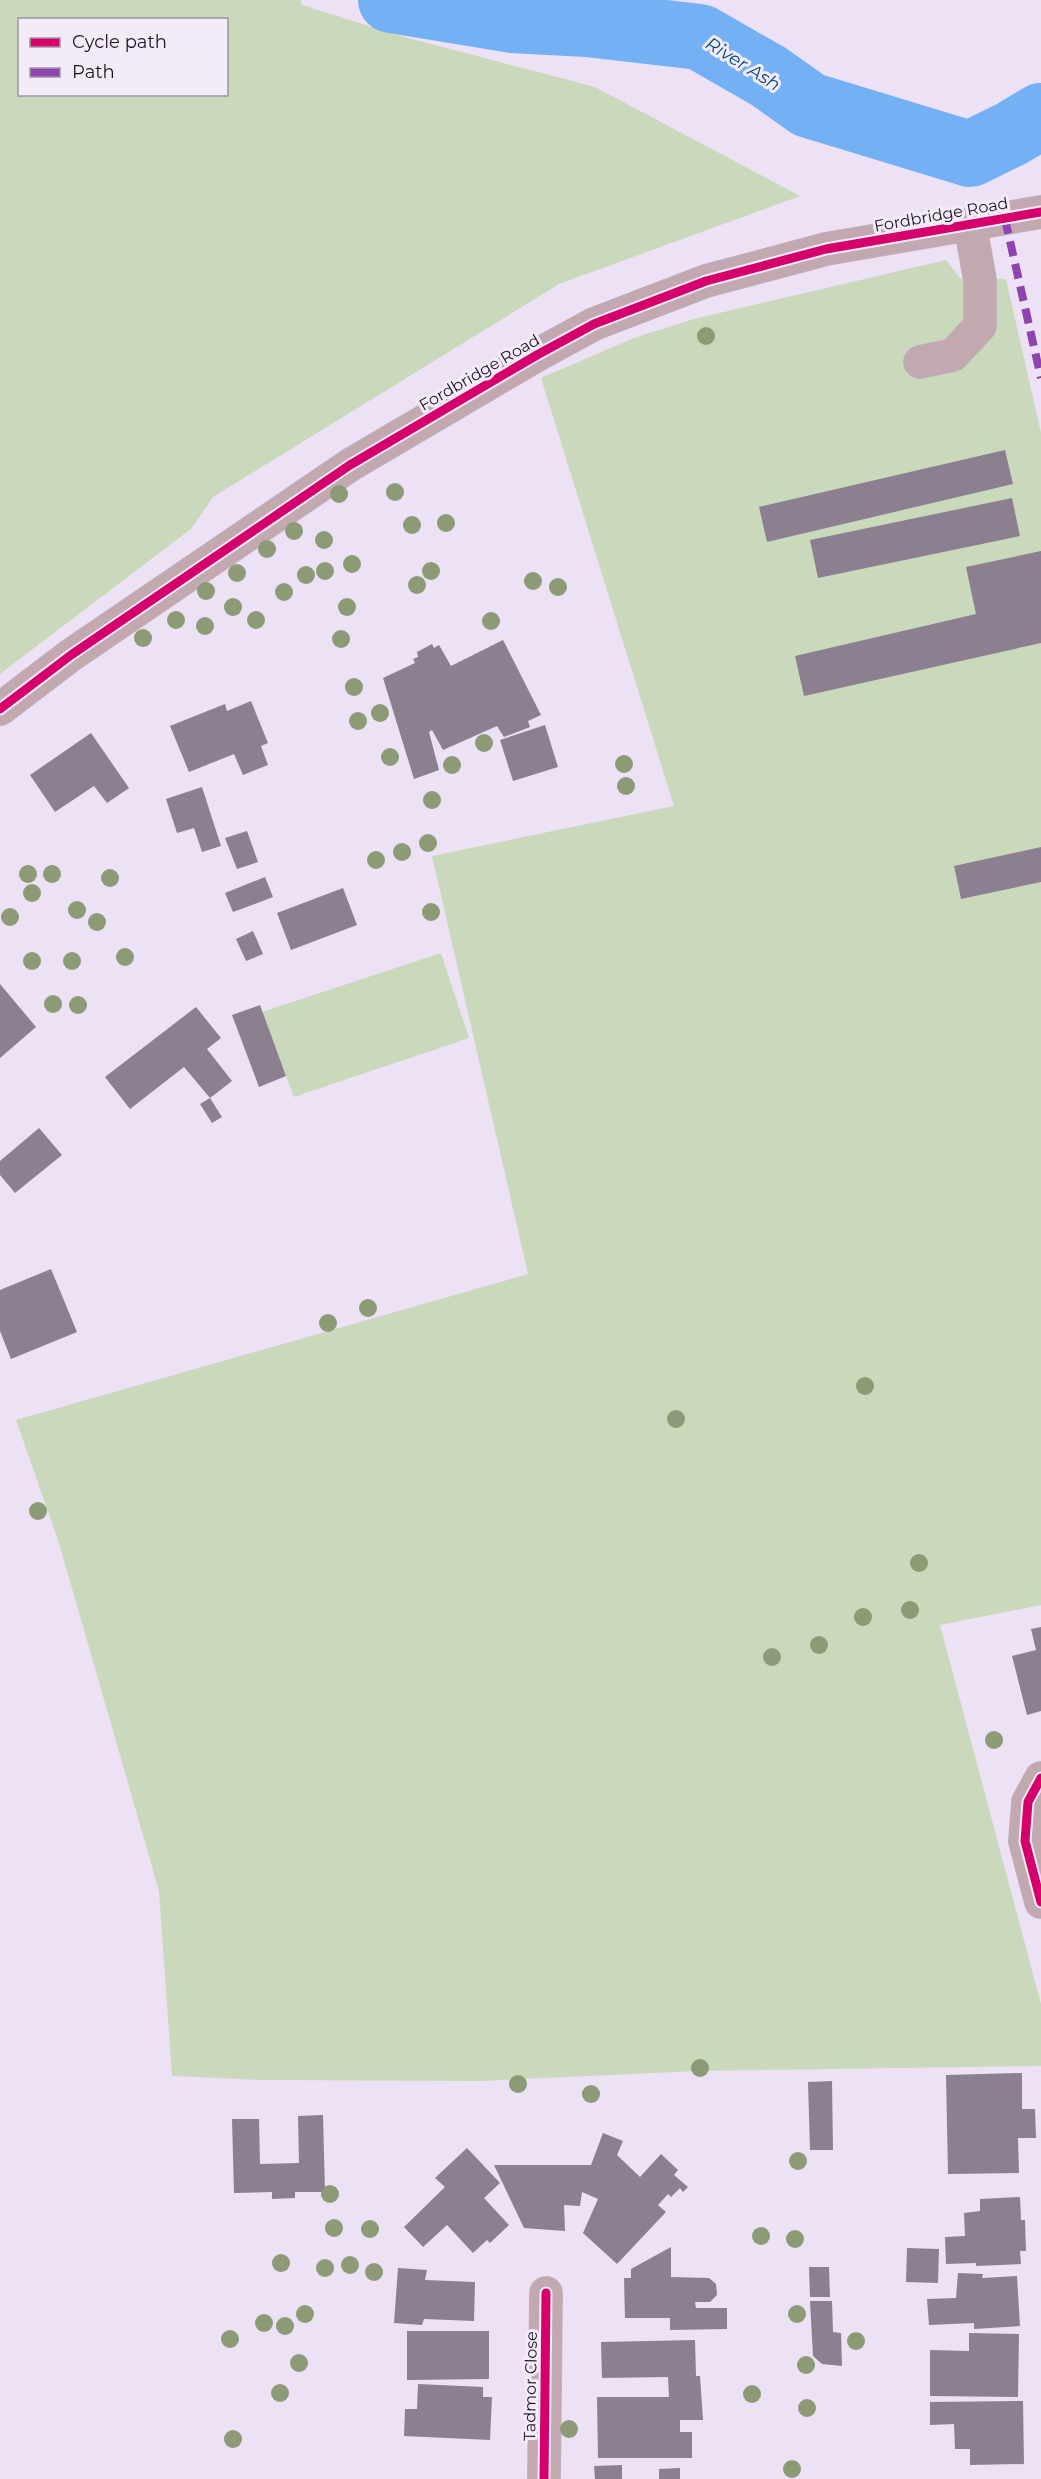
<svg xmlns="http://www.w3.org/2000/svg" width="1041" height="2479" font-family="Montserrat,sans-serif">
	<rect width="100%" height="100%" fill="#ece1f5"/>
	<path fill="#cad9bb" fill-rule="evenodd" d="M 0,0 L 301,0 L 302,5 L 397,35 L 595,87 L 800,196 L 559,284 L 213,497 L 192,528 L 0,674 ZM 20,20 L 226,20 L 226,94 L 20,94 Z
		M 946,260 L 961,279 L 1006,279 L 1041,433 L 1041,847 L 954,867 L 961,899 L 1041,882 L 1041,1605 L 940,1625 L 1041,2004 L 1041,2066 L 696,2071 L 482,2081 L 264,2080 L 172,2076 L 159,1891 L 59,1543 L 16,1420 L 528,1274 L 432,856 L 674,806 L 541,378 L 634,338 L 694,319 Z
		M 441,953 L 469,1038 L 294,1097 L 262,1012 Z"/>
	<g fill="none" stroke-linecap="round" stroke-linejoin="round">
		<path stroke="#74b0f4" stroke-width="66" d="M 391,0 L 512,20 L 587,24 L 700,37 L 768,76 L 809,105 L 970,154 L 1011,134 L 1041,116"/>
	</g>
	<path fill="#8c7f8f" d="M 1005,450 L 1013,484 L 767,542 L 759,507 Z
		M 1012,498 L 1020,536 L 818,578 L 810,540 Z
		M 1041,551 L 1041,643 L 804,696 L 795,656 L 976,614 L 966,567 Z
		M 503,640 L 541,715 L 528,721 L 530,727 L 504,737 L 497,726 L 443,750 L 432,730 L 429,732 L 439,770 L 414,779 L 383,678 L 415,663 L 413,659 L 418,657 L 417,652 L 432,644 L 434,648 L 439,645 L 451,666 Z
		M 251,701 L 268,743 L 261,746 L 268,765 L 243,775 L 234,754 L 189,772 L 170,726 L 225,704 L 227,711 Z
		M 545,725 L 558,767 L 513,781 L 500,740 Z
		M 91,733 L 129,788 L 107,803 L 94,786 L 55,812 L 30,775 Z
		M 202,787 L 221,846 L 202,852 L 194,828 L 177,833 L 166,799 Z
		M 247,831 L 258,862 L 237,869 L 225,838 Z
		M 1041,847 L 1041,882 L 961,899 L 954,866 Z
		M 265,877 L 273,897 L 233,912 L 225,893 Z
		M 343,888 L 357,925 L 291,950 L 277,913 Z
		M 253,931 L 263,954 L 246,961 L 236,939 Z
		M 0,984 L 36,1027 L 0,1058 Z
		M 260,1005 L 286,1076 L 259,1087 L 232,1015 Z
		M 196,1007 L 221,1038 L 207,1049 L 232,1081 L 210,1098 L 184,1067 L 130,1109 L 105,1077 Z
		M 210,1098 L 222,1117 L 212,1123 L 200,1104 Z
		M 39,1128 L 62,1155 L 15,1193 L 0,1175 L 0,1161 Z
		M 51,1269 L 77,1332 L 11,1359 L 0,1331 L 0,1290 Z
		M 1041,1627 L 1041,1711 L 1027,1715 L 1012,1656 L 1036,1650 L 1031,1629 Z
		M 1022,2073 L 1022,2109 L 1035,2109 L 1036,2138 L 1018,2138 L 1019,2173 L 948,2174 L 946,2075 Z
		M 832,2081 L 833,2150 L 810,2150 L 808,2082 Z
		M 323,2115 L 325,2192 L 295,2192 L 295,2198 L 272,2199 L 272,2192 L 234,2193 L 232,2119 L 259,2119 L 260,2164 L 299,2163 L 298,2116 Z
		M 603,2133 L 623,2141 L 617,2155 L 640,2177 L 661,2154 L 678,2170 L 674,2175 L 688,2187 L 683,2192 L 680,2188 L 671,2197 L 668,2194 L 658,2205 L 666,2212 L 617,2264 L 583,2233 L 598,2199 L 582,2192 L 580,2206 L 564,2205 L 565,2231 L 524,2228 L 494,2165 L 591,2165 Z
		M 467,2148 L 500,2183 L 484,2198 L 509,2225 L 490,2243 L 487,2240 L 473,2253 L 447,2225 L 423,2247 L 404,2227 L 445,2187 L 435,2178 Z
		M 1020,2197 L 1021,2220 L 1025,2220 L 1026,2251 L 1020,2251 L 1021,2264 L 976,2266 L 976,2263 L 946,2264 L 945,2237 L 965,2236 L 964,2213 L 980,2211 L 980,2199 Z
		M 671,2247 L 671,2277 L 709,2278 L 716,2284 L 717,2295 L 710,2302 L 695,2302 L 696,2308 L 727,2308 L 727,2329 L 670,2330 L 670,2318 L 625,2318 L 624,2278 L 631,2278 L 631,2269 Z
		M 907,2248 L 939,2249 L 938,2283 L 906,2282 Z
		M 809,2267 L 829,2267 L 830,2297 L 810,2297 Z
		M 398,2268 L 427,2270 L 425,2280 L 475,2282 L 474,2321 L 424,2319 L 422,2325 L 394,2323 Z
		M 958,2273 L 983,2274 L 982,2278 L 1017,2276 L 1020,2326 L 974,2329 L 974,2323 L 929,2325 L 927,2299 L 956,2298 Z
		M 810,2301 L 832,2301 L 833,2332 L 841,2333 L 842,2366 L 822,2364 L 813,2356 Z
		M 407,2331 L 489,2331 L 489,2379 L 407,2380 Z
		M 969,2333 L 1019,2334 L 1018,2397 L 930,2396 L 930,2350 L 969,2351 Z
		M 695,2340 L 696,2376 L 700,2376 L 703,2420 L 680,2420 L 680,2432 L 692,2432 L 692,2458 L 598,2458 L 597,2397 L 669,2397 L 668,2377 L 602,2378 L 601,2342 Z
		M 418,2384 L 483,2387 L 483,2397 L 492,2397 L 490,2440 L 404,2436 L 405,2409 L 417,2409 Z
		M 1023,2401 L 1024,2464 L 970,2465 L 970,2449 L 955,2449 L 954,2424 L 930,2425 L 930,2402 Z
		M 622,2465 L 622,2479 L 595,2479 L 594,2466 Z
		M 680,2468 L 680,2479 L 659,2479 L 659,2469 Z"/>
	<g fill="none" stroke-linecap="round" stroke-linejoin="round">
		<g stroke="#c7becf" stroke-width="34">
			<path id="minor" d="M 920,362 L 953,355 L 980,326 L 980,280 L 970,224
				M 0,709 L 71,655 L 350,465 L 537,355 L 594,324 L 706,281 L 826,249 L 1041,212
				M 1041,1778 L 1028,1802 L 1025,1841 L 1041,1902
				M 544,2479 L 546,2293"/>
		</g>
		<use href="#minor" stroke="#c2a9af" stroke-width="33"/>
		<path stroke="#8e44ad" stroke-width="8" stroke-dasharray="15 8" stroke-linecap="butt" d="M 1005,219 L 1041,378"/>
		<g stroke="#f3ecf8" stroke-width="13">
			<path id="cycleway" d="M 0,709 L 71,655 L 350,465 L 537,355 L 594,324 L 706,281 L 826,249 L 1041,212
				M 1041,1778 L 1028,1802 L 1025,1841 L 1041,1902
				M 544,2479 L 546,2293"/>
		</g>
		<use href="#cycleway" stroke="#d6006c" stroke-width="9"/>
	</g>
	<g fill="#8c9a76">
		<circle cx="706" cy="336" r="9"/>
		<circle cx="395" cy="492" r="9"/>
		<circle cx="339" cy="494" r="9"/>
		<circle cx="446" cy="523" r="9"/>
		<circle cx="412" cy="525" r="9"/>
		<circle cx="294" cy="531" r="9"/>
		<circle cx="324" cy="540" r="9"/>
		<circle cx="267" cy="549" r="9"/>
		<circle cx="352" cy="564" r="9"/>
		<circle cx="325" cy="571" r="9"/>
		<circle cx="431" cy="571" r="9"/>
		<circle cx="237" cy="573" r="9"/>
		<circle cx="306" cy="575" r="9"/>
		<circle cx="533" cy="581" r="9"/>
		<circle cx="417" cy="585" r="9"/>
		<circle cx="558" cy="587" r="9"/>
		<circle cx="206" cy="591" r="9"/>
		<circle cx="284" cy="592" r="9"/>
		<circle cx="233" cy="607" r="9"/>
		<circle cx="347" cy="607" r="9"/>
		<circle cx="176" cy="620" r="9"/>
		<circle cx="256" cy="620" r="9"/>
		<circle cx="491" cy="621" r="9"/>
		<circle cx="205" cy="626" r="9"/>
		<circle cx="143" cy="638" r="9"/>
		<circle cx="341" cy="639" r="9"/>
		<circle cx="354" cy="687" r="9"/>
		<circle cx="380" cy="713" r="9"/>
		<circle cx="358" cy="721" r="9"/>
		<circle cx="484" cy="743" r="9"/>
		<circle cx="390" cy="757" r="9"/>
		<circle cx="624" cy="764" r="9"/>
		<circle cx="452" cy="765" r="9"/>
		<circle cx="626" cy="786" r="9"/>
		<circle cx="432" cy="800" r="9"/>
		<circle cx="428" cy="843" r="9"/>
		<circle cx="402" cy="852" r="9"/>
		<circle cx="376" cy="860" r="9"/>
		<circle cx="28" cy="874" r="9"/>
		<circle cx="52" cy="874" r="9"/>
		<circle cx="110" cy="878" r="9"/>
		<circle cx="32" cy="893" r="9"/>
		<circle cx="77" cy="910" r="9"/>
		<circle cx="431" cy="912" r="9"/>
		<circle cx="10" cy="917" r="9"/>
		<circle cx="97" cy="922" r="9"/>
		<circle cx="125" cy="957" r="9"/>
		<circle cx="32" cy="961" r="9"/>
		<circle cx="72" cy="961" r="9"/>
		<circle cx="53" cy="1004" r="9"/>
		<circle cx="78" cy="1005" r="9"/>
		<circle cx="368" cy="1308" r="9"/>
		<circle cx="328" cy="1323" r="9"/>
		<circle cx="865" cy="1386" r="9"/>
		<circle cx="676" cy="1419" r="9"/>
		<circle cx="38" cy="1511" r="9"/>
		<circle cx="919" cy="1563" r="9"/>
		<circle cx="910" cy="1610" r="9"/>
		<circle cx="863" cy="1617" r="9"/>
		<circle cx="819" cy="1645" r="9"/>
		<circle cx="772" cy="1657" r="9"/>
		<circle cx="994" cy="1740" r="9"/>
		<circle cx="700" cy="2068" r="9"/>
		<circle cx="518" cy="2084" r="9"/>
		<circle cx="591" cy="2094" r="9"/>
		<circle cx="798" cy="2161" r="9"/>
		<circle cx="330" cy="2194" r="9"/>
		<circle cx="334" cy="2228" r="9"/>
		<circle cx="370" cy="2229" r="9"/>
		<circle cx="761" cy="2236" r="9"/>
		<circle cx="795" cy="2239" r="9"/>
		<circle cx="281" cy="2263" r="9"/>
		<circle cx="350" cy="2265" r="9"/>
		<circle cx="325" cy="2268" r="9"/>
		<circle cx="374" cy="2272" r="9"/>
		<circle cx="305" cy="2314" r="9"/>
		<circle cx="797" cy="2314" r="9"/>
		<circle cx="264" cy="2323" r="9"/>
		<circle cx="285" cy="2326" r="9"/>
		<circle cx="230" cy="2339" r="9"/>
		<circle cx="856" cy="2341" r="9"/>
		<circle cx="299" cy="2363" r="9"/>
		<circle cx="806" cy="2365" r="9"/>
		<circle cx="280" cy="2393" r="9"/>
		<circle cx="752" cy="2394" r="9"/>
		<circle cx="807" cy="2408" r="9"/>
		<circle cx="569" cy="2429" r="9"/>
		<circle cx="233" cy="2439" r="9"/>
		<circle cx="792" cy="2469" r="9"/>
	</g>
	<g text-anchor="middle" stroke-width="6" stroke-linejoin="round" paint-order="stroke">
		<g font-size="16" fill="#201329" stroke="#f3ecf8">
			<text transform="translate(941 214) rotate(-10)" y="6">Fordbridge Road</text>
			<text transform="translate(479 372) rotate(-30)" y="6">Fordbridge Road</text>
			<text transform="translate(530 2386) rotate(-89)" y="6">Tadmor Close</text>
		</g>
		<g font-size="18" font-style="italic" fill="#034880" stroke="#f3ecf8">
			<text transform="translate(743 64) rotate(32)" y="6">River Ash</text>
		</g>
	</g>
	<rect x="18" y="18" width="210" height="78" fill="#f3ecf8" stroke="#9f95a5" stroke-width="1.5"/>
	<rect x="30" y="38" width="30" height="9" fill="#d6006c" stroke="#9f95a5" stroke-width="1.5"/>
	<text x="72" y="48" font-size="18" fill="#201329">Cycle path</text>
	<rect x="30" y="68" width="30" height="9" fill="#8e44ad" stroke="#9f95a5" stroke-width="1.5"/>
	<text x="72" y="78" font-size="18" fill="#201329">Path</text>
</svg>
